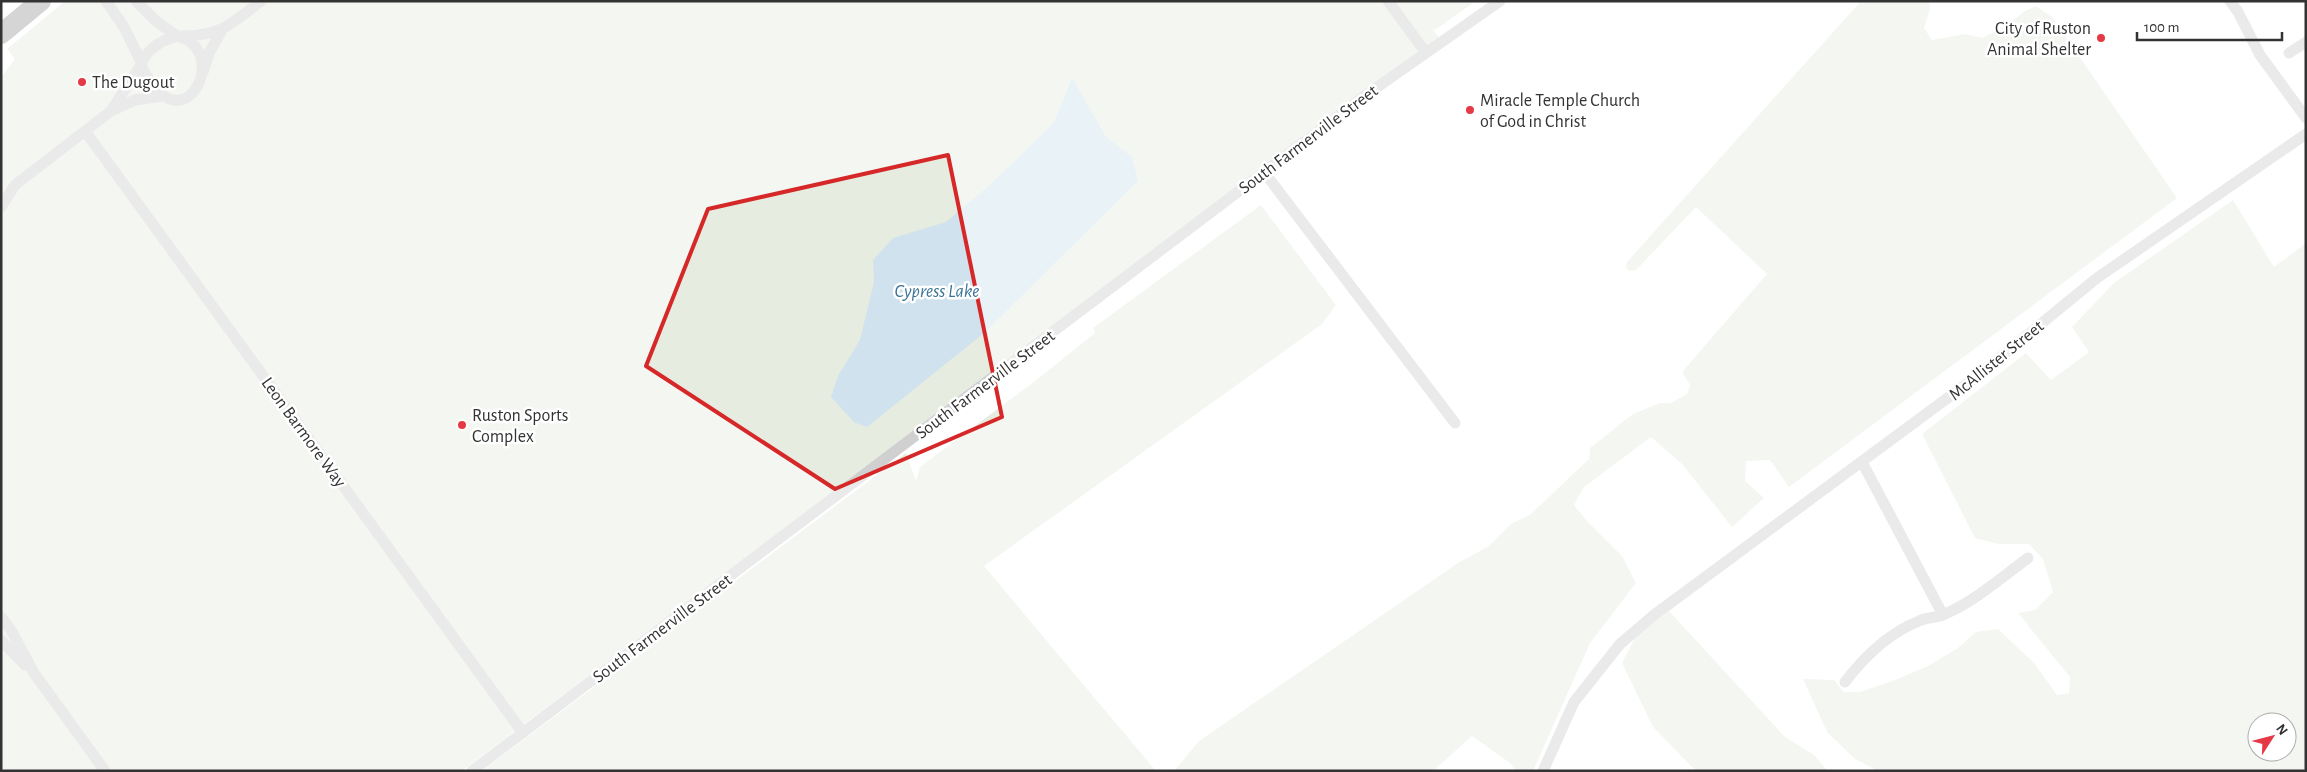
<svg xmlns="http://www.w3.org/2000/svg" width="2307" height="772" font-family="'Alegreya Sans',sans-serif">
	<rect width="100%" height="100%" fill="#fff"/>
	<path fill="#e6ecdf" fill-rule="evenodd" d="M 65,1 L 1476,1 L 1435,30 L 1432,28 L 1439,38 L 1395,68 L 462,771 L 1,771 L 1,77 L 15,59 L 7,49 Z
		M 1861,1 L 1929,1 L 1930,9 L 1924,28 L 1932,40 L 1965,34 L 1982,38 L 2004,27 L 2025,11 L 2036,6 L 2052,17 L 2177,198 L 1789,487 L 1770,460 L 1746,461 L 1745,481 L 1764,498 L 1732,527 L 1682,464 L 1651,437 L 1584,487 L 1574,505 L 1588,522 L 1622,556 L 1636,583 L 1590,643 L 1533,771 L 1516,771 L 1510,763 L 1472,736 L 1433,771 L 1174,771 L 1199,741 L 1458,563 L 1489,546 L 1511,524 L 1531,514 L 1589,459 L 1590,448 L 1633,414 L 1660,403 L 1671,403 L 1687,394 L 1690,385 L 1682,372 L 1767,274 L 1696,207 L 1636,270 L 1629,271 L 1626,267 L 1627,262 Z
		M 2233,200 L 2274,267 L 2306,243 L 2306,771 L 1878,771 L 1855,759 L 1827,732 L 1803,679 L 1834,680 L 1844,692 L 1860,692 L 1895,680 L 1928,666 L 1958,648 L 1976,632 L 1998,629 L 2034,663 L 2057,695 L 2069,693 L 2070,677 L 2018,613 L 2035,610 L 2053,592 L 2043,559 L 2029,544 L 1998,544 L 1975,538 L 1922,434 L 2026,353 L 2051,380 L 2089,352 L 2072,327 L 2114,283 ZM 2257,722 L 2287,722 L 2287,752 L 2257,752 Z
		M 1261,205 L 1336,305 L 1322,324 L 984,566 L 1156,771 L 482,771 L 906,453 L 916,481 L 920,467 L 1035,381 L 1095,333 L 1093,328 Z
		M 1669,611 L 1785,737 L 1814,755 L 1828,771 L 1696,771 L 1653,727 L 1622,663 L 1636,636 Z"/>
	<path fill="#cfe2ee" d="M 1072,78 L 1106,137 L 1132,157 L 1138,181 L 984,333 L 867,427 L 854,422 L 831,397 L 838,376 L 860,340 L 874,282 L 873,260 L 893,238 L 946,222 L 991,184 L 1054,123 Z"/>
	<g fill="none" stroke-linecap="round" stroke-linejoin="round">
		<path stroke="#d0d0d0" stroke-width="11" d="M 106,1 L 124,27 L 141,62
			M 136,1 L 156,21 L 177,36
			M 1388,1 L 1426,53
			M 2230,1 L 2238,12 L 2260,55 L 2306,118
			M 177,36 C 234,50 182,153 141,65 C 147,48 161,41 177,36 Z
			M 180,36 C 221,36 230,25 261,1
			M 2289,53 L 2306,42
			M 203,72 L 209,53 L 222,30
			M 111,111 L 141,65
			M 85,131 L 523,733
			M 1264,172 L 1455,423
			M 1,207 L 15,185 L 111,111 L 135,100 L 162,96
			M 1862,462 L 1943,615
			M 1,617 L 11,630 L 34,673 L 105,771
			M 1,640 L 25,665
			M 1845,682 C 1864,657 1889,633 1919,621 C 1927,617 1937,618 1945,614 C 1975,601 2001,578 2028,558
			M 472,771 L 1366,95 L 1500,1
			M 1543,771 L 1574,702 L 1620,644 L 1654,615 L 1976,377 L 2097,278 L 2306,134"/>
		<path stroke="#a2a2a2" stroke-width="20" d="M 1,34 L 41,1"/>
	</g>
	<path d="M0 0H2307V772H0ZM 948,155 L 1002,417 L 835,489 L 646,366 L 708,209 Z" fill="#fff" fill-opacity=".55" fill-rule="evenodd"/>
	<path fill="none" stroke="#d62828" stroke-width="4" stroke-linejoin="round" d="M 948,155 L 1002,417 L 835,489 L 646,366 L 708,209 Z"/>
	<g fill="#e63946" stroke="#fff" stroke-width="2">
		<circle cx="2101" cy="38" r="5"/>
		<circle cx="82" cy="82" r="5"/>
		<circle cx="1470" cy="110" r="5"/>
		<circle cx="462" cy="425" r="5"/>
	</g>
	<g text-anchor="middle" stroke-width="5" stroke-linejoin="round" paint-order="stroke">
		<g font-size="18" fill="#333" stroke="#fff" text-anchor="start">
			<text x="2091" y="34" text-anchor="end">City of Ruston<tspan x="2091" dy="21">Animal Shelter</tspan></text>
			<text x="92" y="88">The Dugout</text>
			<text x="1480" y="106">Miracle Temple Church<tspan x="1480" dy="21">of God in Christ</tspan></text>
			<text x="472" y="421">Ruston Sports<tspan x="472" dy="21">Complex</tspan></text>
		</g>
		<g font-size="18" fill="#333" stroke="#fff">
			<text transform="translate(1308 139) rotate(-37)" y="6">South Farmerville Street</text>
			<text transform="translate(1996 360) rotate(-39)" y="6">McAllister Street</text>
			<text transform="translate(985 384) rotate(-37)" y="6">South Farmerville Street</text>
			<text transform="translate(304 432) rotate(54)" y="6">Leon Barmore Way</text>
			<text transform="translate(662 628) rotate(-37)" y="6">South Farmerville Street</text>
		</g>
		<g font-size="19" font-style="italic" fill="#3f7597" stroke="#fff">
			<text x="937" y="297">Cypress Lake</text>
		</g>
	</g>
	<rect width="2307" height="772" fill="none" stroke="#333333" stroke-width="5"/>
	<g transform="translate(2272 737) rotate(54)"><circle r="24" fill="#ffffff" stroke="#adadad"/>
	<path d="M0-4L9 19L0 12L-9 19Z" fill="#e63946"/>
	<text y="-8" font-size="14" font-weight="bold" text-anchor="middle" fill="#333333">N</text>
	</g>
	<path d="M2137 32v8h145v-8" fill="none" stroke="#333333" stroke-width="2.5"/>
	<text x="2144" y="32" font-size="15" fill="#333333" stroke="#ffffff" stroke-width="4" paint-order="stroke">100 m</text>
</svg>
